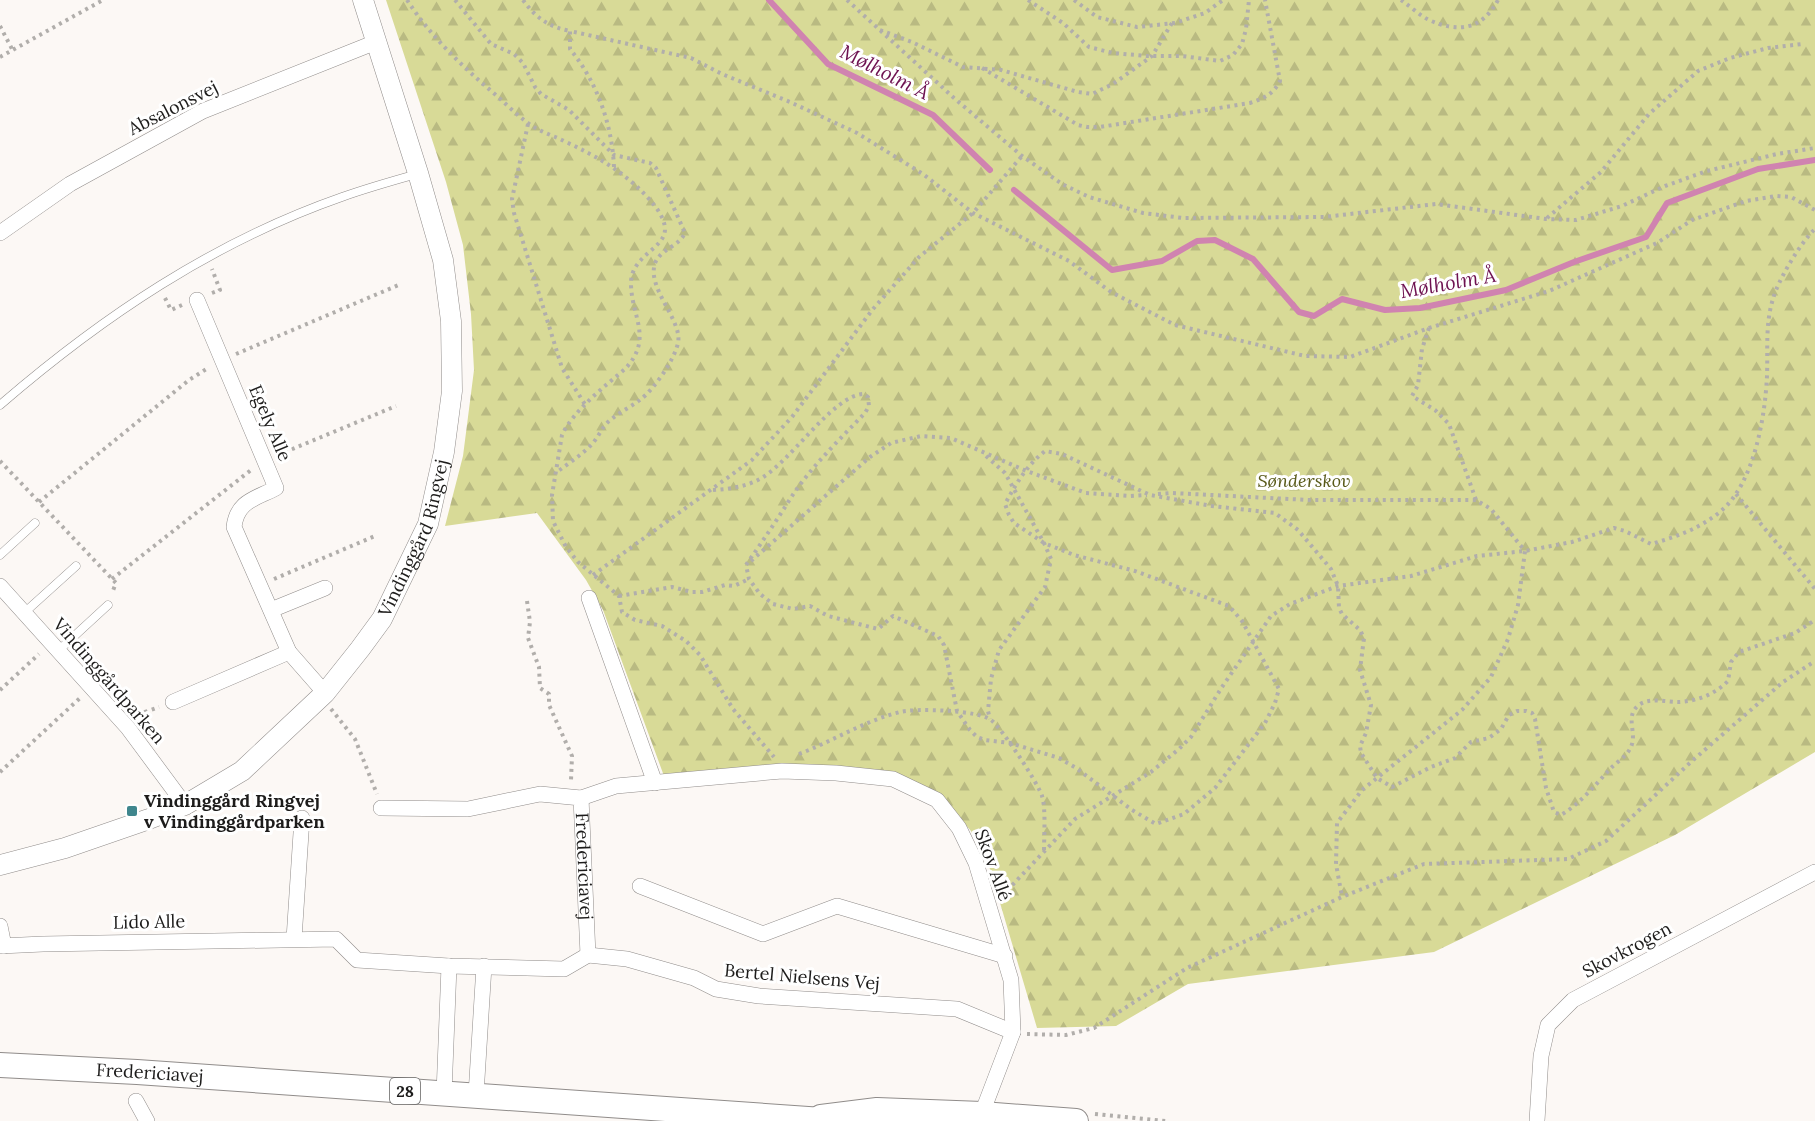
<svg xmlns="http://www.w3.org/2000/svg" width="1815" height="1121" font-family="Lora,serif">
	<defs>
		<pattern id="forest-firs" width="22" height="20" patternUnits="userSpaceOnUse" patternTransform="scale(1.5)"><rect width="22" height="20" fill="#d8da97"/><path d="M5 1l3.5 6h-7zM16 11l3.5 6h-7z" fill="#b9ba82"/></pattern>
	</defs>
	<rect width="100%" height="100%" fill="#fcf8f5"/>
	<path fill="url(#forest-firs)" d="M 386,0 L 1815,0 L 1815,752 L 1675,835 L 1434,952 L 1188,984 L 1116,1026 L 1037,1028 L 990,869 L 971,831 L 939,794 L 882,771 L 664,776 L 603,610 L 586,580 L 537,513 L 445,526 L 463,456 L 474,370 L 471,314 L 463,245 L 446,182 Z"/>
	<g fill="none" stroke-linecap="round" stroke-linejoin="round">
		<path stroke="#d083b0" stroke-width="6" d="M 769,0 L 828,64 L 933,115 L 990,170
			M 1014,190 L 1112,270 L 1162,261 L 1197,241 L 1215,240 L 1253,259 L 1299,312 L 1314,316 L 1342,299 L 1385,310 L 1420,308 L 1506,290 L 1574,262 L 1646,237 L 1667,203 L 1758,169 L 1815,160"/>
		<g stroke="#908c8a" stroke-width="9">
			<path id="service" d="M 0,405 C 102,317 213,242 342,197 C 367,188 392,181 417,174
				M 0,555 L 35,523
				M 24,613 L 76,566
				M 58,651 L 108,605"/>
		</g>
		<g stroke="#908c8a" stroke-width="16">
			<g id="minor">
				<path d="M 0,233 L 70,184 L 203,111 L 376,42"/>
				<path d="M 197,300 L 276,488 C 255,499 237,501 234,527 L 289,652 L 325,693"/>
				<path d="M 0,586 L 128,728 L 185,805"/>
				<path d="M 589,598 L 655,783"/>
				<path d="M 271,610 L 325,588"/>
				<path d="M 173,702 L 289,652"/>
				<path d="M 581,798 L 616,786 L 782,771 L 836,773 L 893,779 L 937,800 L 959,828 L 976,863 L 1011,980 L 1013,1032 L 979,1121"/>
				<path id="s1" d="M 381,808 L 468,809 L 540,794 L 581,798 L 588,955"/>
				<path d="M 640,886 L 763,934 L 837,906 L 1005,956"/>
				<path d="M 0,926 L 4,946"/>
				<path d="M 294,939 L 302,818"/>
				<path d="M 0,946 L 43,944 L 336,939 L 357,960 L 449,966 L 564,969 L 588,955"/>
				<path d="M 588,955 L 627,959 L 694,978 L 716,989 L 759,996 L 957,1009 L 1013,1032"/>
				<path d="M 444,1094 L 449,966"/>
				<path d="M 476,1095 L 484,966"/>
				<path d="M 136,1101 L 147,1121"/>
				<path d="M 1537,1121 L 1541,1056 L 1548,1025 L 1573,1000 L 1815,872"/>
			</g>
		</g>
		<g stroke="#908c8a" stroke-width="21">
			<g id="tertiary">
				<path id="s2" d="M 0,865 L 65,848 L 149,819 L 185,805 L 242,771 L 325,693 L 360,649 L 382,619 L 428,524 L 444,452 L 452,391 L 451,321 L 443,260 L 418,173 L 363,0"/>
			</g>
		</g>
		<g stroke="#908c8a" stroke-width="26">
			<g id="primary">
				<path id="s3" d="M 0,1065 L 137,1072 L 837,1121"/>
				<path d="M 821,1117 L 877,1110 L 982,1114 L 1076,1121"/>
			</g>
		</g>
		<path stroke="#b1aeab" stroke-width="4" stroke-dasharray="3 4.5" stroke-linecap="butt" d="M 407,0 C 431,37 463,67 497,96 C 507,105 517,115 528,123 C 538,131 552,135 564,141 C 598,157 625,172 650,200 C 656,207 664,217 665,228 C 666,249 631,255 631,283 C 631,317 654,338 625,369 C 605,386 573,411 562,435 L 552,495 L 553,521 L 566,547 L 578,562 L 619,596 L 622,612 L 635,620 L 662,626 L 686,641 L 700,655 L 733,709 L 774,757
			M 455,0 L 491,44 L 514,54 L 523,63 L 535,87 L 541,94 L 569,110 L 614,155 L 650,163 L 656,168 L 685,233 C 679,246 663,248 656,261 C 644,286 683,320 678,343 C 674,361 654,389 640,400 C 629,408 616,414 606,424 C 601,430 598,437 593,443 C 583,454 569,463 557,472
			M 523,0 C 536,18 549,27 570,31
			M 847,0 L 954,98 L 1022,156 L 1062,184 L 1089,197 L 1143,213 L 1183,218 L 1324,217 L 1436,204 L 1546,219 L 1576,220 L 1622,206 L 1665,186 L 1707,171 L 1777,154 L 1815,148
			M 1028,0 L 1063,23 L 1089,47 L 1113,53 L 1147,56 L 1182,56 L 1220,61 L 1233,55 L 1242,44 L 1246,29 L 1249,0
			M 1074,0 L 1097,17 L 1137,27 L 1175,23 L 1205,13 L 1223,0
			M 1401,0 C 1410,6 1419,15 1429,20 C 1458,33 1482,30 1498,0
			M 0,26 L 12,49
			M 880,30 L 912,42 L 963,67 L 1001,70 L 1078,92 L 1092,94 L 1113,84 L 1152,56 L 1172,23
			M 0,57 L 103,0
			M 982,68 L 1078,125 L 1087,127 L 1100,127 L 1250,103 C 1265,98 1273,94 1280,81 L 1265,0
			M 528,124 L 512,199 L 514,213 L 562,368 L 586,406
			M 614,167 C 612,124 597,82 570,49 L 570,31 L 691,58 L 722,74 L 790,102 L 857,133 L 923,174 L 973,213 L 1069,261 L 1111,292 L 1175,325 L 1305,356 L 1350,357 L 1429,328 L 1549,291 L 1657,243 L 1692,220 L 1746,201 L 1776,196 L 1791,197 L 1815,210
			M 1547,218 L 1601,172 L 1649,114 L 1698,71 L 1730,58 L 1768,48 L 1802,44
			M 212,293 L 220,290 L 212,269
			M 165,298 L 171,310 L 182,305
			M 1429,328 L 1422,349 L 1418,385 L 1412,396 L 1435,410 L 1449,424 L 1476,500
			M 236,354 L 401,284
			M 278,455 L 396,406
			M 986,456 L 1005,473 L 1044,543 L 1051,559 L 1045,587 L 999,650 L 991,679 L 988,711 L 990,719
			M 0,461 L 116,583 L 112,593
			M 713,490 C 729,489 744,487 758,480 C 789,465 833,394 864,394 L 868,397 L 869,406 L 865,413 C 840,439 812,466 792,496 C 777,520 762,542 746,565 L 749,579 L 760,594 L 773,604 L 793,609 L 810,606 L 828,616 L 878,629 L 893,616 L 938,636 L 944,645 L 957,711 L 970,730 L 977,737 L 985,740 L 1010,743 L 1059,758 L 1076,768 L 1132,810 L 1156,824 L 1184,814 L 1215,788 L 1265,723 L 1275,703 L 1279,689 L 1242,621 L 1229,606 L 1135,571 L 1074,555 L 1044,543 L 1014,523 L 1009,515 L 1005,504 C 1016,484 1026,466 1045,451 L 1062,454 L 1150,495 L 1212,506 L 1275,513 L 1298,530 L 1331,569 L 1338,586 L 1339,608 L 1342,614 L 1360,630 L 1364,638 L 1360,670 L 1371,705 L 1366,733 L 1360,746 L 1361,753 L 1377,778 L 1392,787 L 1431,767 L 1455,758 L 1471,742 L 1489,738 L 1501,729 L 1509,715 L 1517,711 L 1526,711 L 1532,713 L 1535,719 L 1546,788 L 1554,812 L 1561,815 C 1581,803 1595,785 1611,768 C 1618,761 1629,755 1632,744 C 1636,731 1625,715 1639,705 C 1649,697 1666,702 1679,702 C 1698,701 1715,694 1728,681 L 1731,662 L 1739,652 L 1795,633 L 1815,620
			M 1158,494 L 1172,493 L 1309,500 L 1476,500 L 1491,509 L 1525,551 L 1518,605 L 1508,639 L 1491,677 L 1462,710 L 1362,790 L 1337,823 L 1336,864 L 1342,897
			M 1736,494 L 1815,589
			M 39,502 L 189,380 L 208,368
			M 751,561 L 870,457 L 891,443 L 921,436 L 951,438 L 1024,470 L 1086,493 L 1129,496 L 1147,495
			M 593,575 L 752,460 L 792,417 L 873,309 L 919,257 L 973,213 L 1022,156
			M 112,579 L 251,470
			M 274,579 L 375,536
			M 619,596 L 672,587 L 692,592 L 702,592 L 725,585 L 734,586 L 749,579
			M 527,601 L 530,622 L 528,638 L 539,667 L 540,688 L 549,694 L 549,705 L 572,756 L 571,780
			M 0,690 L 39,654
			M 331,709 L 355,739 L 377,794
			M 139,717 L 145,712 L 159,707
			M 799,754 C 833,741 864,721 900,712 C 916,708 978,710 991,720 C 1001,727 1038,783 1042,796 C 1046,808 1044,837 1044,851
			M 0,772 L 80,698
			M 1002,896 L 1075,819 L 1151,772 L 1179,749 L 1191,737 L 1222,687 L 1271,616 L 1290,604 L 1338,586 L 1411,576 L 1477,556 L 1525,551 L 1572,542 L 1614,528 L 1625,531 L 1651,544 C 1676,537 1701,528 1721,511 C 1754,483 1765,418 1767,376 C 1768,350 1765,324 1773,299 C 1778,280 1801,242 1815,229
			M 1027,1034 L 1066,1035 L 1094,1028 L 1187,968 L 1342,897 L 1424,864 L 1568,859 L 1606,841 L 1692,761 L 1783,682 L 1815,661
			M 1095,1114 L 1166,1121"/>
		<use href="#service" stroke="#fff" stroke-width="8"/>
		<use href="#minor" stroke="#fff" stroke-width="15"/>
		<use href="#tertiary" stroke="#fff" stroke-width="20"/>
		<use href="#primary" stroke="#fff" stroke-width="24"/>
	</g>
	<rect fill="#3f868d" stroke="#fff" stroke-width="2" x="126" y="805" width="12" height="12" rx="3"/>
	<g text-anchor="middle" stroke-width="6" stroke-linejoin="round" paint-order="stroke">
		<rect fill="#fff" stroke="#61605f" stroke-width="1.5" x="390" y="1078" width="30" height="26" rx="4.5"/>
		<g font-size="16" font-weight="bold" fill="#1d1c1b">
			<text x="405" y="1097">28</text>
		</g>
		<g font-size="18" fill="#1d1c1b" stroke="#fff">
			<text transform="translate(173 108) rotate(-27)" y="6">Absalonsvej</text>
			<text transform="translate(270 423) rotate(67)" y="6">Egely Alle</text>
			<text dy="6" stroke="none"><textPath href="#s2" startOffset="556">Vindinggård Ringvej</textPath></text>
			<text transform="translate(109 681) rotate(49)" y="6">Vindinggårdparken</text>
			<text transform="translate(993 865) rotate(70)" y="6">Skov Allé</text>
			<text dy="6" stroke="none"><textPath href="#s1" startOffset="270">Fredericiavej</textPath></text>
			<text transform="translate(149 922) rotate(-1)" y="6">Lido Alle</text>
			<text transform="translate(1627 950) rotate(-28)" y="6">Skovkrogen</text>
			<text transform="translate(802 977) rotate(5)" y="6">Bertel Nielsens Vej</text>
			<text dy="6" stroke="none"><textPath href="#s3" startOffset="150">Fredericiavej</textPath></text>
		</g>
		<g font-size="18" font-style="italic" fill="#595a1a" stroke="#fff">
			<text x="1304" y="487">Sønderskov</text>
		</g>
		<g font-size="18" font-weight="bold" fill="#1d1c1b" stroke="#fff" text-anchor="start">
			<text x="144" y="807">Vindinggård Ringvej<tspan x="144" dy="21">v Vindinggårdparken</tspan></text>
		</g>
		<g font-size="20" font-style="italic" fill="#6e1251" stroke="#fff">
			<text transform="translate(885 72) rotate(27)" y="7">Mølholm Å</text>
			<text transform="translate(1448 283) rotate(-10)" y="7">Mølholm Å</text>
		</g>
	</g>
</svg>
